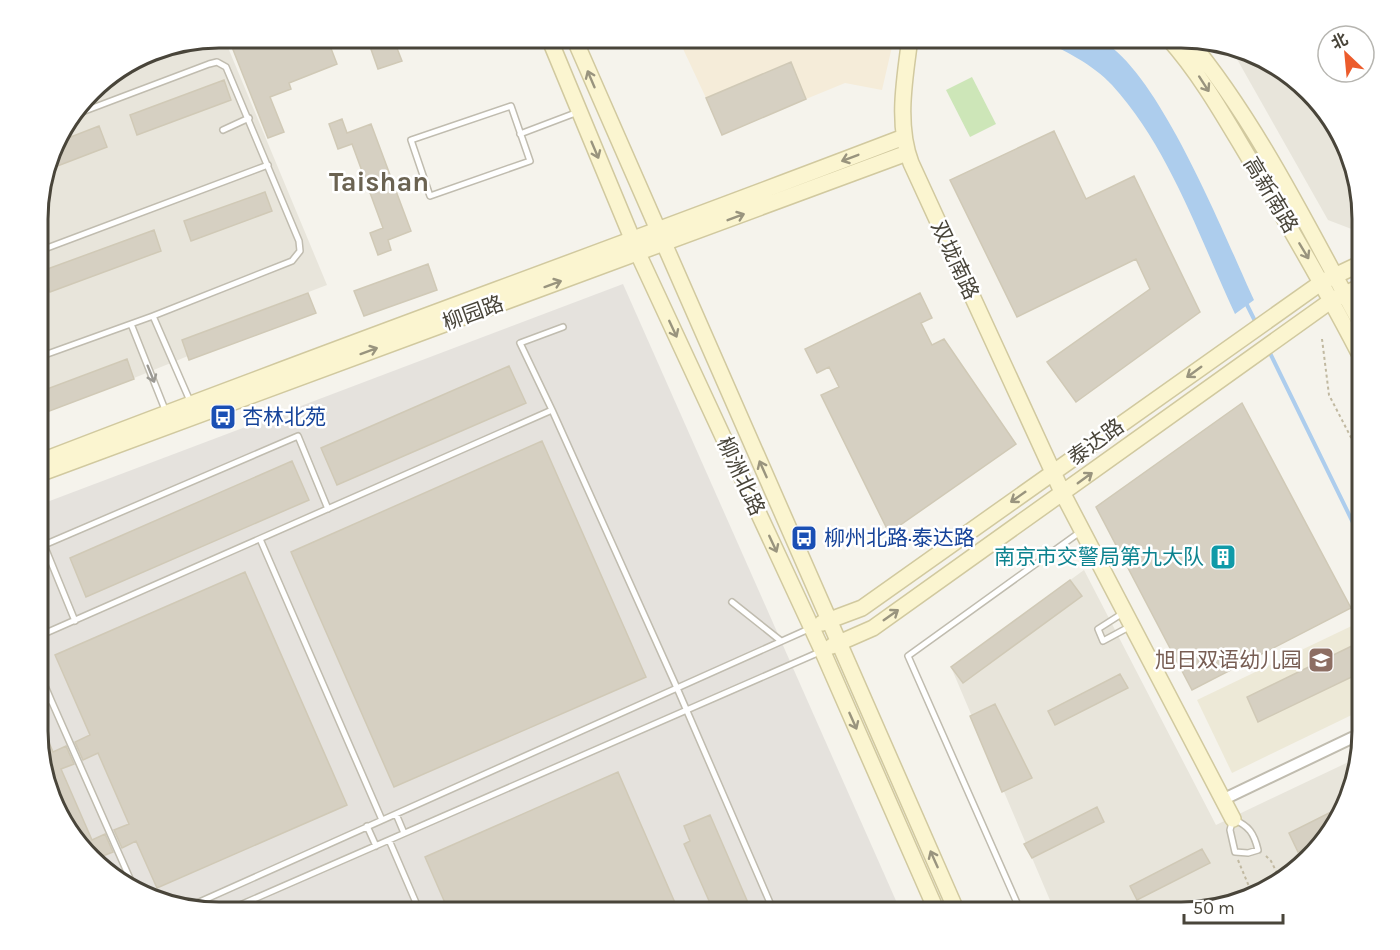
<svg xmlns="http://www.w3.org/2000/svg" width="1400" height="950" font-family="Karla,'Noto Sans SC',sans-serif">
	<rect width="100%" height="100%" fill="#f5f3ec"/>
	<path fill="#e8e5db" d="M 220,38 L 224,38 L 327,285 L 182,340 L 188,356 L 134,378 L 126,359 L 39,392 L 39,195 L 56,138 L 99,82 Z
		M 1229,45 L 1240,47 L 1291,75 L 1344,138 L 1362,207 L 1362,233 L 1328,220 Z
		M 1084,570 L 1216,825 L 1359,757 L 1353,790 L 1325,841 L 1262,894 L 1182,912 L 1055,912 L 951,667 Z"/>
	<path fill="#f5ecd9" d="M 678,38 L 894,38 L 882,90 L 845,83 L 806,99 L 790,62 L 706,98 Z"/>
	<path fill="#e5e2dd" d="M 623,284 L 901,912 L 207,912 L 160,903 L 109,875 L 62,822 L 39,755 L 39,505 Z"/>
	<path fill="#ede9d7" d="M 1362,621 L 1362,710 L 1232,773 L 1197,700 Z"/>
	<path fill="#cde6b8" d="M 972,77 L 996,124 L 970,137 L 946,90 Z"/>
	<path fill="#adcded" d="M 1040,38 C 1053,38 1089,34 1099,39 C 1159,69 1225,238 1254,300 L 1235,314 C 1199,237 1170,149 1112,85 C 1093,64 1064,51 1040,38 Z"/>
	<g fill="none" stroke-linecap="round" stroke-linejoin="round">
		<path stroke="#adcded" stroke-width="4" d="M 1246,303 L 1256,323
			M 1268,349 L 1362,541"/>
	</g>
	<path fill="#d6d0c2" stroke="#d0c9b6" stroke-width="1.5" d="M 241,38 L 327,38 L 337,64 L 289,83 L 291,89 L 270,97 L 284,132 L 268,138 L 230,42 Z
		M 367,38 L 393,38 L 402,61 L 378,69 Z
		M 791,62 L 806,99 L 722,135 L 706,98 Z
		M 224,80 L 231,100 L 137,135 L 130,115 Z
		M 342,119 L 347,133 L 371,124 L 411,231 L 388,240 L 391,250 L 378,255 L 370,233 L 383,228 L 352,144 L 338,149 L 329,124 Z
		M 99,126 L 107,147 L 47,170 L 55,143 Z
		M 1054,131 L 1086,199 L 1134,176 L 1200,312 L 1076,402 L 1047,362 L 1150,289 L 1136,259 L 1017,317 L 950,180 Z
		M 265,192 L 272,211 L 191,241 L 184,221 Z
		M 154,230 L 161,251 L 50,292 L 42,271 Z
		M 428,264 L 437,290 L 364,316 L 354,291 Z
		M 308,293 L 316,313 L 189,360 L 182,340 Z
		M 920,293 L 932,318 L 921,323 L 932,345 L 944,339 L 1016,444 L 889,533 L 821,395 L 839,387 L 829,367 L 817,373 L 805,349 Z
		M 127,359 L 134,379 L 39,415 L 39,392 Z
		M 509,366 L 526,403 L 337,485 L 321,448 Z
		M 1242,403 L 1351,608 L 1192,690 L 1096,507 Z
		M 542,441 L 646,677 L 394,787 L 291,552 Z
		M 292,461 L 309,500 L 86,597 L 70,558 Z
		M 245,572 L 347,805 L 157,888 L 136,841 L 122,848 L 114,830 L 129,824 L 98,753 L 83,760 L 75,742 L 90,735 L 55,655 Z
		M 1070,580 L 1082,596 L 963,683 L 951,667 Z
		M 1362,641 L 1362,672 L 1258,722 L 1247,697 Z
		M 1120,674 L 1128,688 L 1055,725 L 1048,711 Z
		M 995,704 L 1032,778 L 1002,792 L 970,716 Z
		M 39,719 L 53,752 L 66,746 L 74,764 L 61,769 L 92,840 L 105,834 L 113,852 L 100,857 L 104,867 L 102,868 L 62,822 L 39,755 Z
		M 618,772 L 679,912 L 449,912 L 425,857 Z
		M 1345,805 L 1328,837 L 1298,852 L 1289,833 Z
		M 1097,807 L 1104,822 L 1032,858 L 1024,844 Z
		M 710,815 L 752,912 L 714,912 L 684,844 L 690,841 L 684,826 Z
		M 1202,849 L 1210,863 L 1137,900 L 1130,886 Z"/>
	<g fill="none" stroke-linecap="round" stroke-linejoin="round">
		<g stroke="#c0bcaf" stroke-width="8">
			<path id="lane" d="M 419,38 L 420,41 L 429,38
				M 511,106 L 530,161 L 430,196 L 411,140 Z
				M 223,130 L 249,118
				M 520,134 L 578,112
				M 39,251 L 268,165
				M 153,316 L 190,401
				M 131,324 L 166,412
				M 39,357 L 153,316 L 292,261 L 300,251 L 299,241 L 226,67 L 217,62 L 209,64 L 74,115
				M 552,410 L 520,343 L 563,327
				M 260,539 L 382,820
				M 732,602 L 781,641
				M 1123,613 L 1098,629 L 1103,641 L 1129,627
				M 75,621 L 44,545 L 298,436 L 328,509
				M 39,636 L 552,410 L 677,688 L 774,912
				M 39,672 L 51,700
				M 39,705 L 51,700 L 135,890
				M 396,814 L 404,833
				M 1233,819 C 1249,826 1254,833 1258,850 L 1248,853 L 1235,852 L 1230,830 Z
				M 367,826 L 376,846
				M 389,840 L 420,912
				M 186,908 L 811,628
				M 224,912 L 822,651
				M 1021,912 L 908,656 L 1080,532"/>
		</g>
		<g stroke="#c0bcaf" stroke-width="14">
			<path id="street" d="M 1222,800 L 1362,733"/>
		</g>
		<g stroke="#d1c99f" stroke-width="18">
			<path id="secondary" d="M 549,38 L 641,260 L 822,650 L 937,912
				M 574,38 L 957,912
				M 910,38 C 905,77 896,124 911,163 L 1063,494 L 1233,819
				M 1168,38 C 1202,76 1226,120 1252,163 C 1290,228 1328,292 1362,359
				M 1187,38 C 1256,120 1310,231 1362,326
				M 39,462 C 326,351 617,247 904,137
				M 39,474 L 907,153
				M 822,623 L 862,608 L 1322,282 L 1362,263
				M 832,646 L 873,628 L 1332,300 L 1362,286"/>
		</g>
		<path stroke="#c1b9a1" stroke-width="2" stroke-dasharray="3 3" stroke-linecap="butt" d="M 1322,339 L 1329,395 L 1357,449 L 1362,451
			M 1266,856 L 1271,861 L 1280,879
			M 1238,860 L 1253,896"/>
		<use href="#lane" stroke="#fff" stroke-width="5"/>
		<use href="#street" stroke="#fff" stroke-width="10"/>
		<use href="#secondary" stroke="#fbf5d0" stroke-width="15"/>
	</g>
	<defs><path id="oneway-shaft" d="M-6 0H5M1.5-3L5.5 0L1.5 3" fill="none" stroke-width="1.6" stroke-linecap="round" stroke-linejoin="round" transform="scale(1.5)"/></defs>
	<g stroke="#99947e">
		<use href="#oneway-shaft" transform="translate(591 79) rotate(-113)"/>
		<use href="#oneway-shaft" transform="translate(1204 84) rotate(57)"/>
		<use href="#oneway-shaft" transform="translate(595 150) rotate(67)"/>
		<use href="#oneway-shaft" transform="translate(850 158) rotate(159)"/>
		<use href="#oneway-shaft" transform="translate(736 217) rotate(-21)"/>
		<use href="#oneway-shaft" transform="translate(1304 251) rotate(59)"/>
		<use href="#oneway-shaft" transform="translate(553 284) rotate(-20)"/>
		<use href="#oneway-shaft" transform="translate(673 329) rotate(65)"/>
		<use href="#oneway-shaft" transform="translate(369 351) rotate(-20)"/>
		<use href="#oneway-shaft" transform="translate(1194 372) rotate(144)"/>
		<use href="#oneway-shaft" transform="translate(763 469) rotate(-114)"/>
		<use href="#oneway-shaft" transform="translate(1085 478) rotate(-36)"/>
		<use href="#oneway-shaft" transform="translate(1018 497) rotate(145)"/>
		<use href="#oneway-shaft" transform="translate(773 544) rotate(65)"/>
		<use href="#oneway-shaft" transform="translate(891 615) rotate(-35)"/>
		<use href="#oneway-shaft" transform="translate(853 721) rotate(66)"/>
		<use href="#oneway-shaft" transform="translate(934 859) rotate(-114)"/>
	</g>
	<use stroke="#9b9993" href="#oneway-shaft" transform="translate(151 374) rotate(68)"/>
	<defs>
		<g id="bus-square" transform="scale(1.35)"><rect x="-9" y="-9" width="18" height="18" rx="4" fill="#1a4fb4" stroke="#fff"/><path d="M-5-6H5V4H4V6H2V4H-2V6H-4V4H-5ZM-3.5-4V0h7V-4ZM-3.5 1.2v1.5H-2V1.2ZM2 1.2v1.5H3.5V1.2Z" fill="#fff"/></g>
		<g id="building-square" transform="scale(1.35)"><rect x="-9" y="-9" width="18" height="18" rx="4" fill="#0f9aa8" stroke="#fff"/><path d="M-4-6H4V6H1V3H-1V6H-4ZM-2.5-4.3h1.7v1.8h-1.7ZM.8-4.3h1.7v1.8H.8ZM-2.5-1h1.7V.8h-1.7ZM.8-1h1.7V.8H.8Z" fill="#fff"/></g>
		<g id="school-square" transform="scale(1.35)"><rect x="-9" y="-9" width="18" height="18" rx="4" fill="#8d6e63" stroke="#fff"/><path d="M0-5L7-2L0 1L-7-2ZM-4 1L0 2.5L4 1V4Q0 6-4 4Z" fill="#fff"/></g>
	</defs>
	<g fill-rule="evenodd">
		<use href="#bus-square" x="223" y="417"/>
		<use href="#bus-square" x="804" y="538"/>
		<use href="#building-square" x="1223" y="557"/>
		<use href="#school-square" x="1321" y="660"/>
	</g>
	<g text-anchor="middle" stroke-width="5" stroke-linejoin="round" paint-order="stroke">
		<g font-size="21" fill="#49453a" stroke="#fff">
			<text transform="translate(1271 195) rotate(59)" y="7">高新南路</text>
			<text transform="translate(955 260) rotate(65)" y="7">双垅南路</text>
			<text transform="translate(473 313) rotate(-20)" y="7">柳园路</text>
			<text transform="translate(1096 442) rotate(-36)" y="7">泰达路</text>
			<text transform="translate(741 476) rotate(65)" y="7">柳洲北路</text>
		</g>
		<g font-size="21" fill="#164399" stroke="#fff" text-anchor="start">
			<text x="242" y="424">杏林北苑</text>
			<text x="824" y="545">柳州北路·泰达路</text>
		</g>
		<g font-size="21" fill="#0d838f" stroke="#fff" text-anchor="end">
			<text x="1204" y="564">南京市交警局第九大队</text>
		</g>
		<g font-size="21" fill="#785e54" stroke="#fff" text-anchor="end">
			<text x="1302" y="667">旭日双语幼儿园</text>
		</g>
		<g font-size="27" font-weight="bold" fill="#6b6352" stroke="#fff">
			<text x="379" y="191">Taishan</text>
		</g>
	</g>
	<path d="M0 0H1400V950H0ZM219 48H1181A171 171 0 0 1 1352 219V731A171 171 0 0 1 1181 902H219A171 171 0 0 1 48 731V219A171 171 0 0 1 219 48Z" fill="#fff" fill-rule="evenodd"/>
	<path fill="none" stroke="#49453a" stroke-width="3" d="M219 48H1181A171 171 0 0 1 1352 219V731A171 171 0 0 1 1181 902H219A171 171 0 0 1 48 731V219A171 171 0 0 1 219 48Z"/>
	<g transform="translate(1346 54) rotate(334)"><circle r="28" fill="#ffffff" stroke="#b6b5b0" stroke-width="1.5"/>
	<path d="M0-4.5L10 22L0 15L-10 22Z" fill="#ec5c2c"/>
	<text y="-9" font-size="16" font-weight="bold" text-anchor="middle" fill="#49453a">北</text>
	</g>
	<path d="M1184 914v9h99v-9" fill="none" stroke="#49453a" stroke-width="3"/>
	<text x="1193" y="914" font-size="18" fill="#49453a" stroke="#ffffff" stroke-width="4.5" paint-order="stroke">50 m</text>
</svg>
